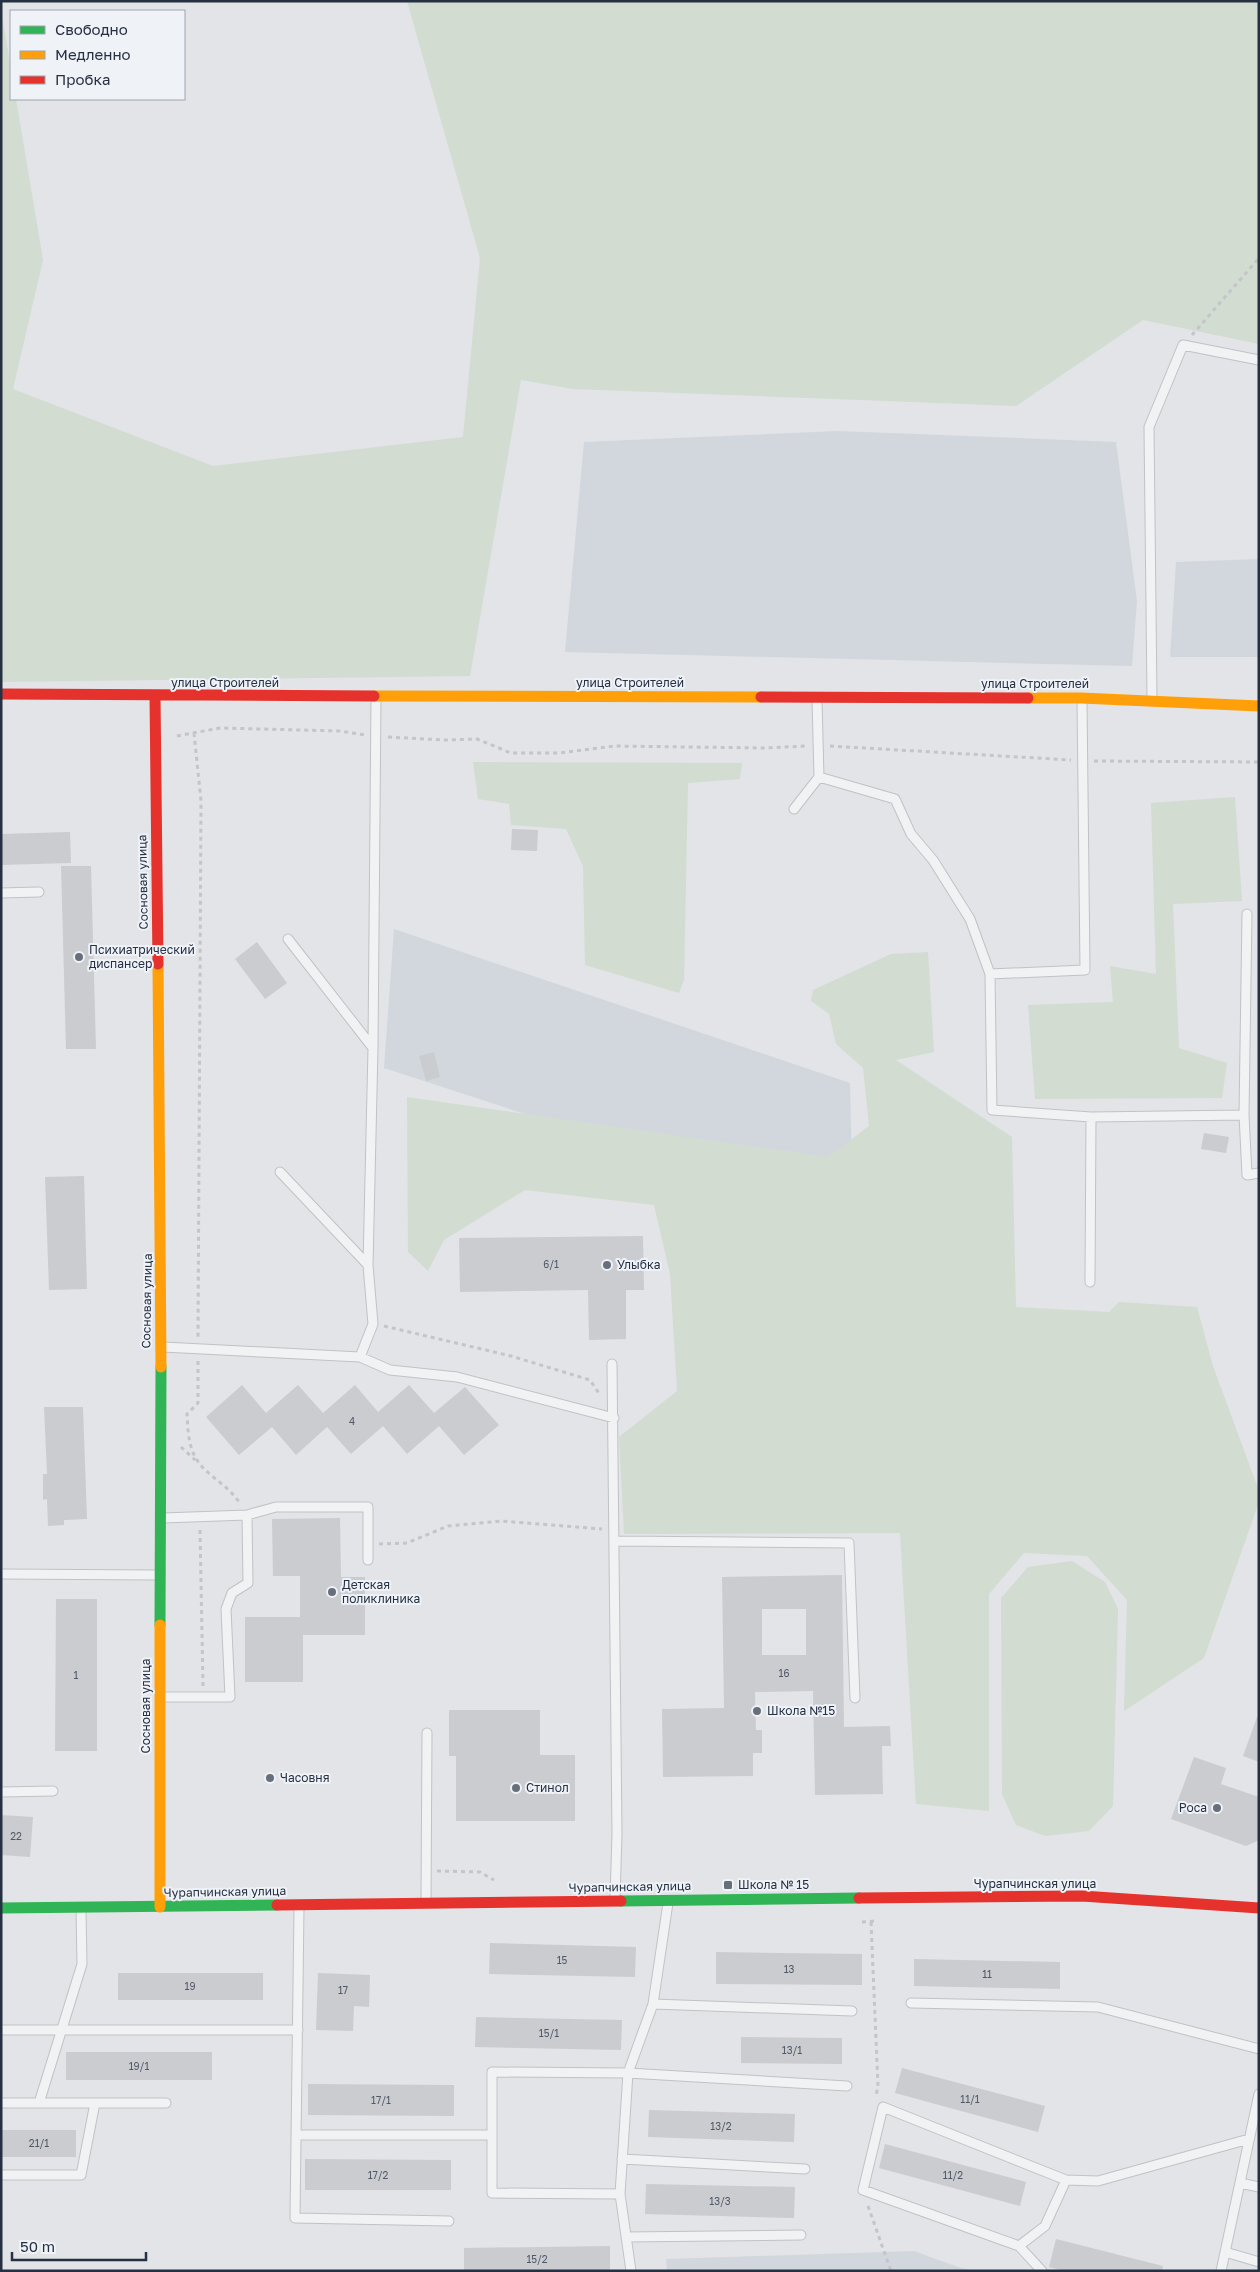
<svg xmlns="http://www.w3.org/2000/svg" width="1260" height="2272" font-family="'Golos Text',sans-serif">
	<rect width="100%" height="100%" fill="#e2e4e7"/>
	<path fill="#d2d7de" d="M 838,431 L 1116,442 L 1137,601 L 1132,666 L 565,652 L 584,442 Z
		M 1259,559 L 1259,657 L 1170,657 L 1176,562 Z
		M 394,929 L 850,1083 L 853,1221 L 384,1068 Z
		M 914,2251 L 958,2267 L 975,2271 L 667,2271 L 666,2259 Z"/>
	<path fill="#d2dcd1" d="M 407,1 L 1259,1 L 1259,344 L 1143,320 L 1016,406 L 573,389 L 521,380 L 470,676 L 1,682 L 1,10 L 11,69 L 11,99 L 16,99 L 43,260 L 13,389 L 213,466 L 463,437 L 480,258 Z
		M 473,762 L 742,763 L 740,779 L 688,783 L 684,980 L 679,993 L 585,965 L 583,866 L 566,829 L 511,825 L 509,804 L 478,799 Z
		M 1235,797 L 1242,901 L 1173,904 L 1179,1048 L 1227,1063 L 1222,1098 L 1035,1099 L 1028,1005 L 1113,1002 L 1110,966 L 1156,974 L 1151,803 Z
		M 928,952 L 934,1052 L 896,1060 L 1012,1137 L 1016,1307 L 1109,1312 L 1119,1302 L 1197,1307 L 1213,1366 L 1259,1491 L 1259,1502 L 1204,1658 L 1124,1711 L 1127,1600 L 1087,1556 L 1024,1553 L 989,1594 L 989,1811 L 916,1804 L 900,1533 L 624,1534 L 619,1437 L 677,1391 L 670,1274 L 654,1205 L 525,1190 L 444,1240 L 428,1271 L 408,1252 L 407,1097 L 828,1157 L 869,1126 L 863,1068 L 836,1044 L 829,1014 L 811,1001 L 813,990 L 891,954 Z
		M 1072,1561 L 1105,1582 L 1118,1609 L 1113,1806 L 1089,1831 L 1045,1836 L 1016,1825 L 1002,1794 L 1001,1598 L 1028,1567 Z"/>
	<path fill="#caccd0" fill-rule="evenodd" d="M 512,829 L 538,830 L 537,851 L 511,850 Z
		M 70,832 L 71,863 L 1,865 L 1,834 Z
		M 61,866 L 91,866 L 96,1049 L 66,1049 Z
		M 257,942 L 287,983 L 265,999 L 235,959 Z
		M 434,1052 L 440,1077 L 426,1081 L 419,1056 Z
		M 1204,1133 L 1229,1137 L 1226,1153 L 1201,1149 Z
		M 84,1176 L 87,1289 L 49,1290 L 45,1177 Z
		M 643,1236 L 644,1290 L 626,1290 L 626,1339 L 589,1340 L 588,1290 L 460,1292 L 459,1238 Z
		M 242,1385 L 266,1413 L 298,1385 L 323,1413 L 355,1385 L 378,1412 L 409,1385 L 434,1413 L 465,1387 L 499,1425 L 464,1455 L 439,1426 L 407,1454 L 383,1426 L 351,1454 L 327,1427 L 296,1455 L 272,1427 L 239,1455 L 206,1417 Z
		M 44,1407 L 83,1407 L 87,1519 L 64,1520 L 64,1525 L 48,1526 L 47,1499 L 43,1500 L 43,1474 L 47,1474 Z
		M 340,1518 L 341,1577 L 365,1577 L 365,1635 L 303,1635 L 303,1682 L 245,1682 L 245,1617 L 300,1617 L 300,1576 L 273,1576 L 272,1519 Z
		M 842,1575 L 844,1727 L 890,1726 L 891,1746 L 882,1746 L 883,1794 L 815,1795 L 813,1691 L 755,1692 L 756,1730 L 762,1730 L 762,1753 L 753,1753 L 753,1776 L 663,1777 L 662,1709 L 724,1708 L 722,1577 ZM 762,1609 L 806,1609 L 806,1655 L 762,1655 Z
		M 56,1599 L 97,1599 L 97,1751 L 55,1751 Z
		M 449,1710 L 540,1710 L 540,1755 L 575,1755 L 575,1821 L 456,1821 L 456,1756 L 449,1756 Z
		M 1257,1717 L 1259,1718 L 1259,1762 L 1243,1756 Z
		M 1194,1757 L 1226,1768 L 1221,1784 L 1259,1797 L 1259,1840 L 1246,1846 L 1171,1819 Z
		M 1,1815 L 33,1817 L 30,1857 L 1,1855 Z
		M 490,1943 L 636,1947 L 635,1977 L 489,1974 Z
		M 716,1952 L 862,1954 L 862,1985 L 716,1984 Z
		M 914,1959 L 1060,1962 L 1060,1989 L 914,1986 Z
		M 118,1973 L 263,1973 L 263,2000 L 118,2000 Z
		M 318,1973 L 370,1975 L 369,2007 L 354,2006 L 353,2031 L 316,2030 Z
		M 476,2017 L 622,2020 L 621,2050 L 475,2047 Z
		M 741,2037 L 842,2038 L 842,2064 L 741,2063 Z
		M 66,2052 L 212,2052 L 212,2080 L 66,2080 Z
		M 902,2068 L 1045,2106 L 1038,2132 L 895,2093 Z
		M 308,2084 L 454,2085 L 454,2116 L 308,2115 Z
		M 649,2110 L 795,2114 L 794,2142 L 648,2137 Z
		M 1,2130 L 76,2130 L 76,2157 L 1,2157 Z
		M 885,2144 L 1026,2182 L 1020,2206 L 879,2168 Z
		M 305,2159 L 451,2160 L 451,2190 L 305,2190 Z
		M 646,2184 L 795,2187 L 794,2218 L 645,2214 Z
		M 1056,2239 L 1163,2266 L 1162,2271 L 1064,2271 L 1049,2267 Z
		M 610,2246 L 610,2271 L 464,2271 L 464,2248 Z"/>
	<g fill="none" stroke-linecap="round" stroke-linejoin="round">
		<g stroke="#c0c2c5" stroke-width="11">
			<path id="lane" d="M 1152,699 L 1149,427 L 1183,345 L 1259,360
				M 817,700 L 819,777 L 895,799 L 911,834 L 933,860 L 970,919 L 990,974
				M 1082,700 L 1085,970 L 990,974 L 992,1110 L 1091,1117 L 1244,1115 L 1247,1175 L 1259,1173
				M 794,809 L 819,777
				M 1,893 L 39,892
				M 288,939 L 373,1048
				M 1244,1115 L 1247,914
				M 280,1172 L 368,1265 L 373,1324 L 360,1357
				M 368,1265 L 373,1048 L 376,698
				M 1090,1282 L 1091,1117
				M 163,1347 L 360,1357 L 390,1370 L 457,1377 L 614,1418
				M 612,1364 L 617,1834 L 615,1899
				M 163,1518 L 247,1515 L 276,1507 L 368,1507 L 368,1560
				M 615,1541 L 849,1543 L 855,1698
				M 1,1574 L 157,1575
				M 163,1697 L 230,1697 L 226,1609 L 232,1593 L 248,1583 L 247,1515
				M 1,1792 L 53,1791
				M 426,1901 L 427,1733
				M 299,1908 L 295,2218 L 449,2221
				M 911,2003 L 1098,2007 L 1259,2049
				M 653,2004 L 852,2011
				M 1,2030 L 298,2030
				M 1,2103 L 166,2103
				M 39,2103 L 82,1964 L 81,1910
				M 297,2135 L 492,2135
				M 622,2159 L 805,2169
				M 1,2175 L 81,2175 L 95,2103
				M 1240,2183 L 1259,2187
				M 620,2194 L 492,2193 L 492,2072 L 628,2073 L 847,2086
				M 626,2237 L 801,2235
				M 1019,2246 L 863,2190 L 883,2107 L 1066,2180
				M 1225,2252 L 1259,2262
				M 631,2271 L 620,2194 L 628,2073 L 653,2004 L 668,1903
				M 1042,2271 L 1019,2246 L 1045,2226 L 1066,2180 L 1098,2181 L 1249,2139
				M 1221,2271 L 1259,2094"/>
		</g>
		<path stroke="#c3c5ca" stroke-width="3" stroke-dasharray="4 4" stroke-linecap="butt" d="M 1192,335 L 1259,258
			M 194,733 L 201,801 L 198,1337
			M 177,736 L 220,728 L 340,731 L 365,735
			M 388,737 L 444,740 L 477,739 L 511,753 L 560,753 L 615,746 L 765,748 L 806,746
			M 830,746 L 1071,760
			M 1094,761 L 1259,762
			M 384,1326 L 511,1356 L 590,1380 L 600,1395
			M 198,1361 L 198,1403 L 187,1414 C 188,1430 188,1446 197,1460 C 206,1475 228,1485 239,1502
			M 181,1447 L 195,1460
			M 200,1530 L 203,1686
			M 379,1544 L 407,1543 L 448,1526 L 501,1521 L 602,1529
			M 437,1871 L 480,1872 L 494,1880
			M 862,1922 L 875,1921
			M 871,1922 L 878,2086 L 876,2096
			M 868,2206 L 891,2271"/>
		<use href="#lane" stroke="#f1f2f4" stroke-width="9"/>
		<path stroke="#30b455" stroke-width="11" d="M 160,1625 L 161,1367
			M 621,1901 L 859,1898
			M 1,1908 L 277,1905"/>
		<path stroke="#ff9f0a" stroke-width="11" d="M 374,696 L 761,697
			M 1028,698 L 1081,698 L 1259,706
			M 158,964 L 161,1367
			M 160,1907 L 160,1625"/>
		<path stroke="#e5322d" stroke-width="11" d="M 1,694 L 374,696
			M 155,696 L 158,964
			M 761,697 L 1028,698
			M 859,1898 L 1082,1896 L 1259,1908
			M 277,1905 L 621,1901"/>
	</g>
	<g fill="#686f7c" stroke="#eff2f7" stroke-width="2">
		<circle cx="79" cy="957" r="5"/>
		<circle cx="607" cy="1265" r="5"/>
		<circle cx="332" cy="1592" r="5"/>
		<circle cx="757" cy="1711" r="5"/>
		<circle cx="270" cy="1778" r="5"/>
		<circle cx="516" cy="1788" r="5"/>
		<circle cx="1217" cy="1808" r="5"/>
		<rect x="723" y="1880" width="10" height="10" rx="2.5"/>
	</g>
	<g text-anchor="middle" stroke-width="4" stroke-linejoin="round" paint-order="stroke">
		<g font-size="10" fill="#505867">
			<text x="551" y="1268">6/1</text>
			<text x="352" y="1425">4</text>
			<text x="784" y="1677">16</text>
			<text x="76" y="1679">1</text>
			<text x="16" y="1840">22</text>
			<text x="562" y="1964">15</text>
			<text x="789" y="1973">13</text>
			<text x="987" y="1978">11</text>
			<text x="190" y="1990">19</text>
			<text x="343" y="1994">17</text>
			<text x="549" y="2037">15/1</text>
			<text x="792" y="2054">13/1</text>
			<text x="139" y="2070">19/1</text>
			<text x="970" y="2103">11/1</text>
			<text x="381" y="2104">17/1</text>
			<text x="721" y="2130">13/2</text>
			<text x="39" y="2147">21/1</text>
			<text x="378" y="2179">17/2</text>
			<text x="953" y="2179">11/2</text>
			<text x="720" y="2205">13/3</text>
			<text x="537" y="2263">15/2</text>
		</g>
		<g font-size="12" fill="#263043" stroke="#eff2f7">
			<text x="225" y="687">улица Строителей</text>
			<text x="630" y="687">улица Строителей</text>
			<text x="1035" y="688">улица Строителей</text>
			<text transform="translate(143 882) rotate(-91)" y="4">Сосновая улица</text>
			<text transform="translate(147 1301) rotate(-89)" y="4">Сосновая улица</text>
			<text transform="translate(146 1706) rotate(-90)" y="4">Сосновая улица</text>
			<text x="1035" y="1888">Чурапчинская улица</text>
			<text transform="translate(630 1887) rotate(-1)" y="4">Чурапчинская улица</text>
			<text transform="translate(225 1892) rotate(-1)" y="4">Чурапчинская улица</text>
		</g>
		<g font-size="12" fill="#263043" stroke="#eff2f7" text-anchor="start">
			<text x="89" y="954">Психиатрический<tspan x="89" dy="14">диспансер</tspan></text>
			<text x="617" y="1269">Улыбка</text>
			<text x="342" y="1589">Детская<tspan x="342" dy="14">поликлиника</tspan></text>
			<text x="767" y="1715">Школа №15</text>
			<text x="280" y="1782">Часовня</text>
			<text x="526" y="1792">Стинол</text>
			<text x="1207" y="1812" text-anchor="end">Роса</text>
			<text x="738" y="1889">Школа № 15</text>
		</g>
	</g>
	<rect width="1260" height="2272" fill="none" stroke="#263043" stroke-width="5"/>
	<rect x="10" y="10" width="175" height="90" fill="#eff2f7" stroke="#9fa4af"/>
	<rect x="20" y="26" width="25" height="8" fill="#30b455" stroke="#9fa4af"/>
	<text x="55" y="35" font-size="15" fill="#263043">Свободно</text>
	<rect x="20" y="51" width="25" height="8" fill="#ff9f0a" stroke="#9fa4af"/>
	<text x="55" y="60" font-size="15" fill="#263043">Медленно</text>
	<rect x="20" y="76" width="25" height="8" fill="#e5322d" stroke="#9fa4af"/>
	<text x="55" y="85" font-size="15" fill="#263043">Пробка</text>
	<path d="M12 2252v8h134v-8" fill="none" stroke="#263043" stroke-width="2.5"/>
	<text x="20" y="2252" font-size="15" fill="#263043" stroke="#eff2f7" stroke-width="4" paint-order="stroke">50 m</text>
</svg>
